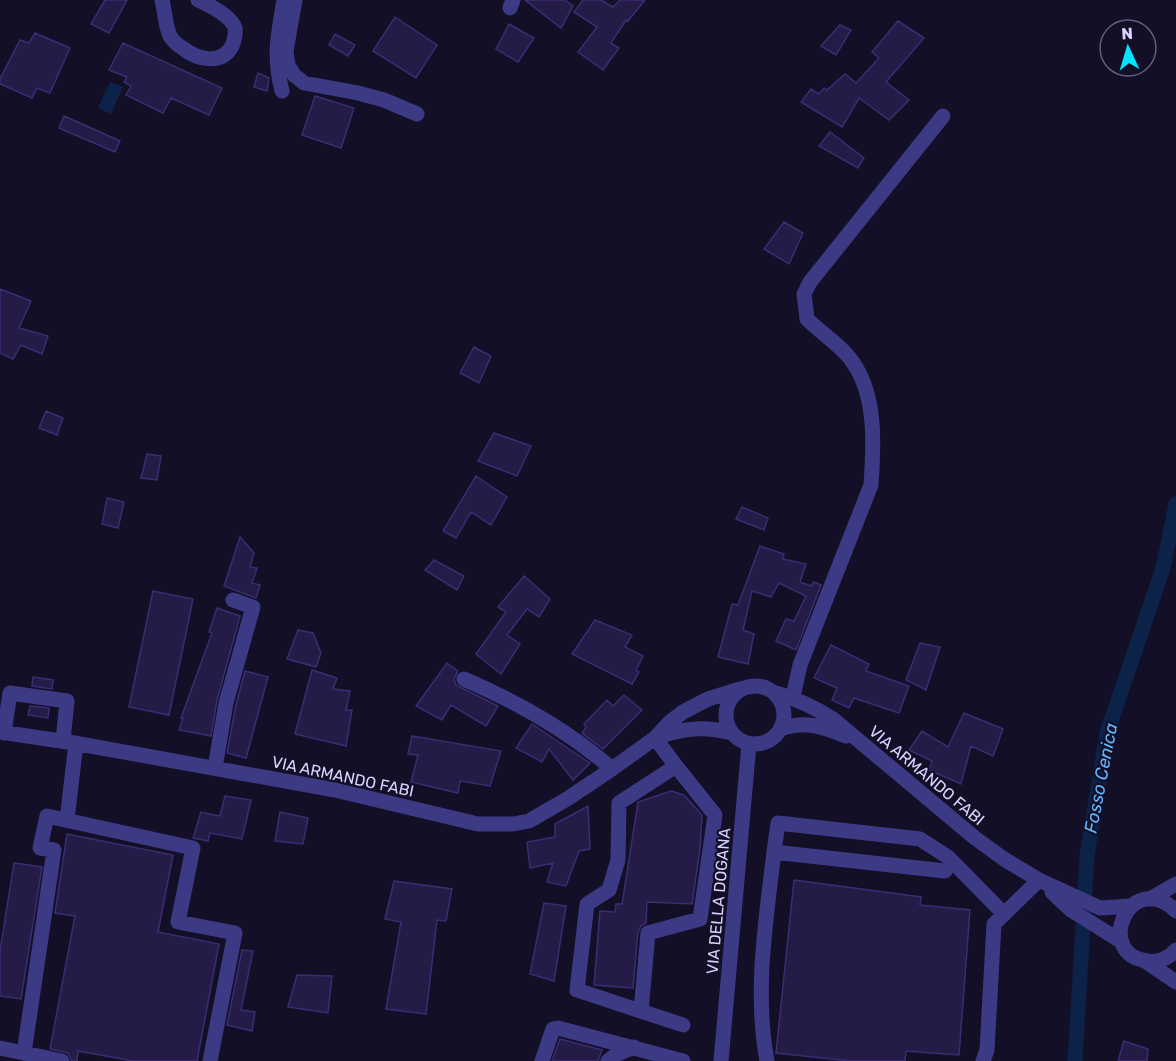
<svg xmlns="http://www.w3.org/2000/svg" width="1176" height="1061" font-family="Rubik,sans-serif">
	<rect width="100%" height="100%" fill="#130f26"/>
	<path fill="#0c2248" d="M 110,82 L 123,87 L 111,114 L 98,108 Z"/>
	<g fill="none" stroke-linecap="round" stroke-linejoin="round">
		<path stroke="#0c2248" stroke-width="15" d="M 1075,1061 L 1087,856 L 1107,733 L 1163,568 L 1176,504"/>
	</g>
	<path fill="#241b47" stroke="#3b2d73" stroke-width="1.5" d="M 105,0 L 127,0 L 109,33 L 91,24 Z
		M 525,0 L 565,0 L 573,6 L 561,28 Z
		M 583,0 L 601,0 L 613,7 L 620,0 L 645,0 L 628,21 L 626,20 L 611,43 L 619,48 L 603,70 L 578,52 L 597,27 L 574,12 Z
		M 395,17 L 437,45 L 416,78 L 373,51 Z
		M 898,21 L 924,38 L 886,82 L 909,100 L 889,120 L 859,98 L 842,127 L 801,102 L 811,89 L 819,94 L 824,88 L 827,90 L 845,74 L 856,83 L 879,58 L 872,52 Z
		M 509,24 L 534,38 L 518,62 L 496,49 Z
		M 840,25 L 851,30 L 836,55 L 821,46 Z
		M 35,33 L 70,48 L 50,93 L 37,88 L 32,98 L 0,84 L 0,79 L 20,40 L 29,43 Z
		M 335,34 L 355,45 L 348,56 L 329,45 Z
		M 123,43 L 222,88 L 209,115 L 171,98 L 163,113 L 126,95 L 131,86 L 124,82 L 127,77 L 109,70 Z
		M 258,73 L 269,78 L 267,91 L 254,87 Z
		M 315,96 L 354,108 L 341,148 L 302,135 Z
		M 64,116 L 120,141 L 115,152 L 59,128 Z
		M 830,132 L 864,158 L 858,168 L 819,146 Z
		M 784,222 L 803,233 L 789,264 L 764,249 Z
		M 0,289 L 31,301 L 19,328 L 48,336 L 42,354 L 21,345 L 13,359 L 0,353 Z
		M 474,347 L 491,356 L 479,383 L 460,373 Z
		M 46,411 L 63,418 L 57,435 L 39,428 Z
		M 494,433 L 531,446 L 517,476 L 478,461 Z
		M 147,454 L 161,456 L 157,480 L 141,478 Z
		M 476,476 L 507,497 L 491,525 L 471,512 L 456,538 L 443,531 Z
		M 107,498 L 124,502 L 118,528 L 102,524 Z
		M 742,507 L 768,518 L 764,530 L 736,519 Z
		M 240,537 L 254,553 L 250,567 L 257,568 L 252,583 L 260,585 L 256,598 L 224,586 Z
		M 760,546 L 784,554 L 783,559 L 806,564 L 800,582 L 811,586 L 814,582 L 821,585 L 796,650 L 776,641 L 786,619 L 794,621 L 806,596 L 779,583 L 771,597 L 752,591 L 743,630 L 754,634 L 748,664 L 718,657 L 732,604 L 738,605 Z
		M 434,560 L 464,576 L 457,590 L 425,570 Z
		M 524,576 L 550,599 L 539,617 L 527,609 L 507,635 L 520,644 L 501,674 L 476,654 L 506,612 L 498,607 Z
		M 153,591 L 193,599 L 169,715 L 129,707 Z
		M 217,608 L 240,616 L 217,700 L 211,736 L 179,730 L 183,718 L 181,718 L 212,633 L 209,632 Z
		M 595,620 L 632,635 L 625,647 L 643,656 L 636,670 L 639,672 L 632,684 L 572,654 Z
		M 298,630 L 313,633 L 321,653 L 316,667 L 287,659 Z
		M 920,643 L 940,647 L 926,690 L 906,680 Z
		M 831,645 L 869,664 L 866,671 L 909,686 L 899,713 L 854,698 L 849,708 L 832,700 L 837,688 L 814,678 Z
		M 447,663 L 458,671 L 454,679 L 456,685 L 498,706 L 486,726 L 451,705 L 442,720 L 416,706 Z
		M 312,670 L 337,678 L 333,689 L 350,691 L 346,710 L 352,710 L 346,746 L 295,734 Z
		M 245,671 L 268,677 L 246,758 L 227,753 L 236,705 Z
		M 33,677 L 53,680 L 52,689 L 32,686 Z
		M 624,695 L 642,710 L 603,749 L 582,733 L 586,727 L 584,724 L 607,700 L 613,706 Z
		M 30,706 L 49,708 L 48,718 L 28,715 Z
		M 964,713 L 1003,729 L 993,756 L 971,746 L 961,784 L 929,770 L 932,761 L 909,750 L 922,731 L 948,747 Z
		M 532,724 L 590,763 L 573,780 L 549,749 L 542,762 L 516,748 Z
		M 412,736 L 501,751 L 490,786 L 460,781 L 458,793 L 411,782 L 418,755 L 408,754 Z
		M 671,791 L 684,795 L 702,815 L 700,849 L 692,904 L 647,902 L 646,923 L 641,926 L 638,932 L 633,988 L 594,985 L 600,911 L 615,912 L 616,904 L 622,904 L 638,802 Z
		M 225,796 L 251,800 L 242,839 L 210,833 L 208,841 L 193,838 L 201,812 L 220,816 Z
		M 588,806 L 590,849 L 579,851 L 566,886 L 547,882 L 553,863 L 530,868 L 527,842 L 555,837 L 555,824 Z
		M 280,812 L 308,818 L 303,844 L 275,841 Z
		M 67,834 L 173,855 L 158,932 L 219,944 L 197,1061 L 133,1061 L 78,1051 L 77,1061 L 72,1061 L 68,1053 L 50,1049 L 75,916 L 55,913 Z
		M 14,863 L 42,867 L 21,999 L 0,996 L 0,951 Z
		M 794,880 L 921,897 L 920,905 L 970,910 L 959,1055 L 906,1051 L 905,1061 L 850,1061 L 776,1053 Z
		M 394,881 L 452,889 L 446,921 L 437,920 L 426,1014 L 386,1009 L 401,922 L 385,919 Z
		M 544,903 L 566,906 L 554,981 L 530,974 Z
		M 242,950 L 253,951 L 241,1010 L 255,1012 L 252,1031 L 227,1025 Z
		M 297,975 L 332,976 L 328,1013 L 288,1007 Z
		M 560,1039 L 602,1050 L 598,1061 L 552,1061 Z
		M 1124,1041 L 1148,1049 L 1147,1061 L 1118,1061 Z"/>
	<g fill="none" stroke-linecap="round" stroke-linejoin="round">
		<path stroke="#3d3a85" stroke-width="15" d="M 162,0 C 165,12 165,25 170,36 C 173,41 179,46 184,49 C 198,60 222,65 232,46 C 234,41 236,34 235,28 C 231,16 209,5 198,0
			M 295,0 L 286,51 L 288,65 L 294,75 L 304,83 L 358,93 L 384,100 L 417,114
			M 510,8 L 513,0
			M 282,91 C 273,56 278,35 284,0
			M 464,679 C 517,702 569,731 612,769
			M726 715a29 29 0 1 1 58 0a29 29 0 1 1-58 0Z
			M 776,693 C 797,699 814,707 833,719 L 975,838 L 1004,859 L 1039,880 L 1100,908 L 1131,906
			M 793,697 L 800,665 L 871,485 C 874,443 877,390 848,356 C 836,342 820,332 807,319 L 804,294 L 810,282 L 943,116
			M 781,729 C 805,720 824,727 846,736
			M 0,732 L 74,743 L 335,790 L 478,824 L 513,824 L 529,821 L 567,799 L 609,771 L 655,738 L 670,722 L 683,712 L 708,699 L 740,689
			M 4,733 L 10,693 L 67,701 L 63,741
			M 655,738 L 676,766 L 619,803 L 618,860 L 609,890 L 587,904 L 577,990 L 683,1025
			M 655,738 C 683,728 703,726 732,733
			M 215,768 L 226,703 L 253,607 L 233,600
			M 67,820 L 76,743
			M 774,852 L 778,823 L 920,839 L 948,857 L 1004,914
			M 1052,892 L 1071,910 L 1122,942
			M 1150,899 L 1176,884
			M 1176,911 C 1130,867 1093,954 1147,961 C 1158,963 1169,958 1176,950
			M 1145,961 L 1176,982
			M 641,1011 L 648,933 L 700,919 L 715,815 L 676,766
			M 0,1048 L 24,1053
			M 62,1061 L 24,1053 L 54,850 L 40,848 L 47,816 L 193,848 L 178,922 L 235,933 L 210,1061
			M 542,1061 L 553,1029 L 558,1028 L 683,1061
			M 608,1061 L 617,1054 L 634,1047
			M 721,1061 L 749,744
			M 767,1061 C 754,992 766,920 774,852 L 945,871
			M 983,1061 L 987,1050 L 994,924 L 1039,880"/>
	</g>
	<g text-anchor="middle" stroke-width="4.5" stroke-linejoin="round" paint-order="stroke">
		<g font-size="16" fill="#d9d4ff" stroke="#130f26">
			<text transform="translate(927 775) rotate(40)" y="6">VIA ARMANDO FABI</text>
			<text transform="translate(343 776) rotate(12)" y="6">VIA ARMANDO FABI</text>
			<text transform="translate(718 901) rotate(-85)" y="6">VIA DELLA DOGANA</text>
		</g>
		<g font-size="18" font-style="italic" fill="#62b6ff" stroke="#130f26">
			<text transform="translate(1101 778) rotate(-79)" y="6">Fosso Cenica</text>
		</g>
	</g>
	<g transform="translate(1128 48) rotate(356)"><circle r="28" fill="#130f26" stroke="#625e7d" stroke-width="1.5"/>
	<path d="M0-4.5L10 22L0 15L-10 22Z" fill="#00e5ff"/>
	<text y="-9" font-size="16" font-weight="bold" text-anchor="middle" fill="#d9d4ff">N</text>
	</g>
</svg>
